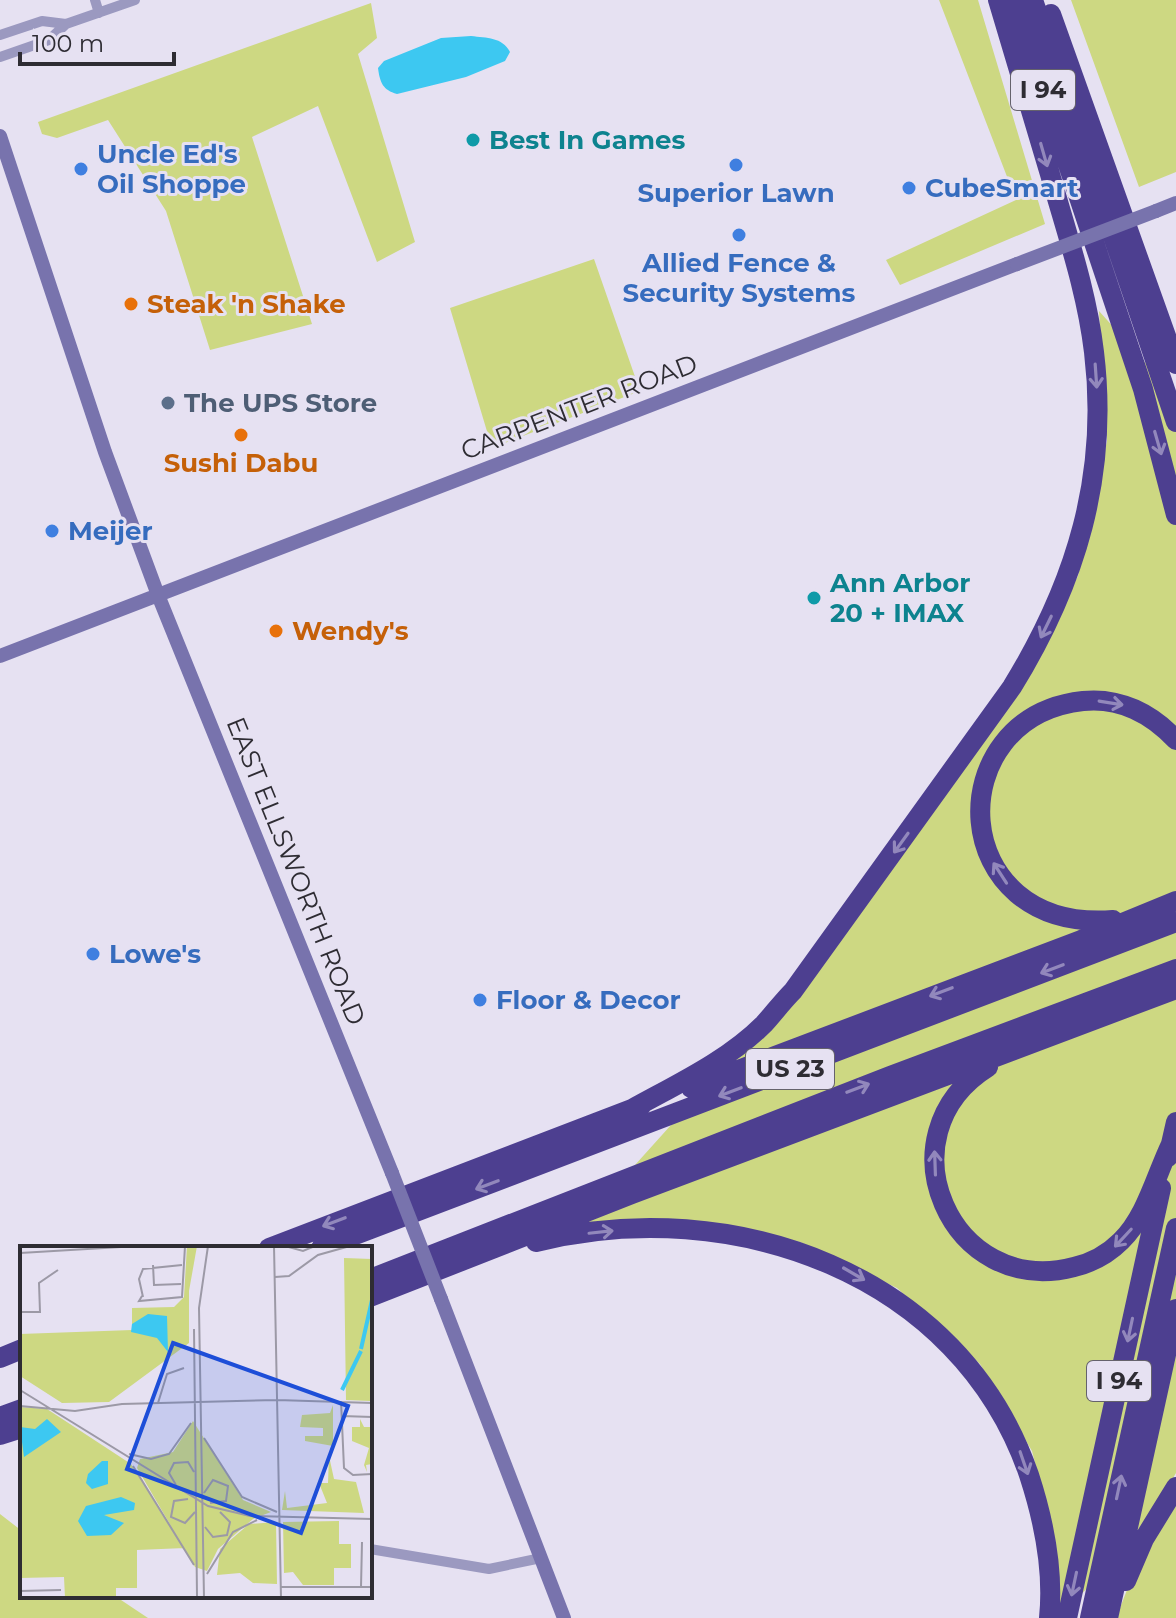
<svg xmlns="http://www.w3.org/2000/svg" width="1176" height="1618" font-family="Montserrat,sans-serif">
	<rect width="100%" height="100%" fill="#e6e1f2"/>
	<path fill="#cdd882" d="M 939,0 L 978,0 L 1045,224 L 900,285 L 886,260 L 1016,200 Z
		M 1071,0 L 1176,0 L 1176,172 L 1139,187 Z
		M 371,3 L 377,38 L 358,54 L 415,242 L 377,262 L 318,106 L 252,137 L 312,324 L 210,350 L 166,211 L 108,120 L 57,138 L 42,134 L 38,122 Z
		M 594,259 L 640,391 L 492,448 L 450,308 Z
		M 1099,311 L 1176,397 L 1176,1473 L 1137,1539 L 1058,1617 L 1056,1544 L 1032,1451 L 980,1364 L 897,1288 L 800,1242 L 698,1223 L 581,1225 L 725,1065 L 794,1004 L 1011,703 L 1078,576 L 1107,441 Z
		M 1176,1495 L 1176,1618 L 1116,1618 L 1138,1562 Z
		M 0,1514 L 22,1531 L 22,1596 L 115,1596 L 148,1618 L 0,1618 Z"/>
	<path fill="#3dc8f1" d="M 471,36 C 487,38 502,37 510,52 L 505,61 L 466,77 L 397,94 C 383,90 380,83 378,68 L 384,61 L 441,38 Z"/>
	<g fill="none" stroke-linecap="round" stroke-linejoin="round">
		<path stroke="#9b99c0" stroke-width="10" d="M 95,0 L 99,13
			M 0,35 L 42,21 L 66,24
			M 0,57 L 49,40 L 66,24 L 135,0
			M 370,1549 L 489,1569 L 541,1558"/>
		<path stroke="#7873ad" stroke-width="14" d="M 0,136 L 105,452 L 158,595 L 392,1173
			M 1156,211 L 1176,203
			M 0,656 L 1017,264
			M 441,1299 L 564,1618"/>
		<path stroke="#4d3f90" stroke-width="20" d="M 1013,0 L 1143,389 L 1176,515
			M 1033,0 L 1176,422
			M 1051,14 L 1176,364
			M 1113,920 C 945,933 938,717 1083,701 C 1120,697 1152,714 1176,740
			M 988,1067 C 879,1135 951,1299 1074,1267 C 1091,1263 1108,1254 1121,1241 C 1146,1217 1156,1175 1171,1144
			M 691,1088 L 1081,940 L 1176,901
			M 632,1109 C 677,1084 727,1061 764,1024 C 774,1013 783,1001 793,991 L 1012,687 C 1076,583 1109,475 1094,352 C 1087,293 1068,237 1052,181 C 1034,120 1016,60 998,0
			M 1168,1157 L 1176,1122
			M 536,1242 C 732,1193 960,1273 1029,1475 C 1044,1521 1054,1570 1049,1618
			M 269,1248 L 642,1105
			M 321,1248 L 1176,922
			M 370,1279 L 890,1076 L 1176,969
			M 370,1297 L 632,1194 L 1176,989
			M 0,1358 L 22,1349
			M 0,1417 L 22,1409
			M 0,1435 L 22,1428
			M 1126,1581 L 1144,1539 L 1176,1487
			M 1067,1618 L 1161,1188
			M 1090,1618 L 1176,1228
			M 1108,1618 L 1176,1309"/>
		<path stroke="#7873ad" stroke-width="14" d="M 1017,264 L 1156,211
			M 392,1173 L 441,1299"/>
	</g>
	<defs><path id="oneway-shaft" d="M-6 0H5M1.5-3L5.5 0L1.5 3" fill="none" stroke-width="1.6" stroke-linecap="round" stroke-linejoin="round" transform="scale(2)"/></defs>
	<g stroke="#9288bc">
		<use href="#oneway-shaft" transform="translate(1044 155) rotate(74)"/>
		<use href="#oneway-shaft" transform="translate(1096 376) rotate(86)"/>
		<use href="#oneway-shaft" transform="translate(1158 443) rotate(74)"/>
		<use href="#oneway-shaft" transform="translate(1046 627) rotate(116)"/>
		<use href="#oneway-shaft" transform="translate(1111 703) rotate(9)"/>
		<use href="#oneway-shaft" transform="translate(901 843) rotate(126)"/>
		<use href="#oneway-shaft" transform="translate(1000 873) rotate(-123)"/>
		<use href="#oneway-shaft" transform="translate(1052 969) rotate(159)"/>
		<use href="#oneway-shaft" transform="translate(941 992) rotate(159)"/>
		<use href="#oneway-shaft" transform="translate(858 1088) rotate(-21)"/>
		<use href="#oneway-shaft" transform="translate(730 1092) rotate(159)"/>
		<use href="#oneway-shaft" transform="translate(935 1163) rotate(-92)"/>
		<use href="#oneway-shaft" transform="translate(487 1185) rotate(159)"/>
		<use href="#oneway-shaft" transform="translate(334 1222) rotate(159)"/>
		<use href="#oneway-shaft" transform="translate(601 1232) rotate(-6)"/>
		<use href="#oneway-shaft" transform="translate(1123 1238) rotate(133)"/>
		<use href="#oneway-shaft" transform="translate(854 1274) rotate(30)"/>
		<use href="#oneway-shaft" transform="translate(1130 1330) rotate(102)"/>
		<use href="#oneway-shaft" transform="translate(1024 1463) rotate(71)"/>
		<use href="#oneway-shaft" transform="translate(1119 1487) rotate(-78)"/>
		<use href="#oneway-shaft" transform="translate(1074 1584) rotate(102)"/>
	</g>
	<g fill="#0f9aa8" stroke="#e6e1f2" stroke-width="3">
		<circle cx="473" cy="140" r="8"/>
		<circle cx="814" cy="598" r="8"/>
	</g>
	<g fill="#3f7fe0" stroke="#e6e1f2" stroke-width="3">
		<circle cx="736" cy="165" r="8"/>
		<circle cx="81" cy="169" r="8"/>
		<circle cx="909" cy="188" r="8"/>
		<circle cx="739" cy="235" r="8"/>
		<circle cx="52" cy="531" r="8"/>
		<circle cx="93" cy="954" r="8"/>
		<circle cx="480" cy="1000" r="8"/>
	</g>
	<g fill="#e8710a" stroke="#e6e1f2" stroke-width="3">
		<circle cx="131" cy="304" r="8"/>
		<circle cx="241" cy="435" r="8"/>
		<circle cx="276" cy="631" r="8"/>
	</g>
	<circle fill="#5c6f8a" stroke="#e6e1f2" stroke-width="3" cx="168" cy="403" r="8"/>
	<g text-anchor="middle" stroke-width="6" stroke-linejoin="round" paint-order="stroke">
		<g fill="#e6e1f2" stroke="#65626c" stroke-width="2">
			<rect x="1011" y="70" width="64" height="40" rx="6"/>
			<rect x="746" y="1049" width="88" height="40" rx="6"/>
			<rect x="1087" y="1361" width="64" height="40" rx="6"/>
		</g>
		<g font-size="24" font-weight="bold" fill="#2e2c33">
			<text x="1043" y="98">I 94</text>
			<text x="790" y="1077">US 23</text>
			<text x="1119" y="1389">I 94</text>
		</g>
		<g font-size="26" font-weight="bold" fill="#0d838f" stroke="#e6e1f2" text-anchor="start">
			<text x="489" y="149">Best In Games</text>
			<text x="830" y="592">Ann Arbor<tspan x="830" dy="30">20 + IMAX</tspan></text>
		</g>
		<g font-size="26" font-weight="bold" fill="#366cbe" stroke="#e6e1f2" text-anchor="start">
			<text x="97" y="163">Uncle Ed's<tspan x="97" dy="30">Oil Shoppe</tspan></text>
			<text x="925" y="197">CubeSmart</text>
			<text x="736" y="202" text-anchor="middle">Superior Lawn</text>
			<text x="739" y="272" text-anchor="middle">Allied Fence &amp;<tspan x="739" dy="30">Security Systems</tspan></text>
			<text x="68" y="540">Meijer</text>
			<text x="109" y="963">Lowe's</text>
			<text x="496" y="1009">Floor &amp; Decor</text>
		</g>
		<g font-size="26" font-weight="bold" fill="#c56008" stroke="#e6e1f2" text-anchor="start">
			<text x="147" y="313">Steak 'n Shake</text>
			<text x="241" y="472" text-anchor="middle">Sushi Dabu</text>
			<text x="292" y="640">Wendy's</text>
		</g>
		<g font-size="26" font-weight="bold" fill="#4e5e75" stroke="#e6e1f2" text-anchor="start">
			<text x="184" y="412">The UPS Store</text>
		</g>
		<g font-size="26" fill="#2e2c33" stroke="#e6e1f2">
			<text transform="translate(579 407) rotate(-21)" y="9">CARPENTER ROAD</text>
			<text transform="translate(296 871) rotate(68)" y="9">EAST ELLSWORTH ROAD</text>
		</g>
	</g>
	<g transform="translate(20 1246)">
		<rect width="352" height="352" fill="#e6e1f2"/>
		<path d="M 167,0 L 177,0 L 169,45 L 169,97 L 89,156 L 42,157 L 0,130 L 0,88 L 112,84 L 112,62 L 154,61 L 164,51 ZM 324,12 L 352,13 L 350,155 L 326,154 ZM 313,159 L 313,200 L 285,195 L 285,190 L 303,190 L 303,182 L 280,181 L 282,169 L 310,167 ZM 0,161 L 27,163 L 111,218 L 165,302 L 117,304 L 117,342 L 96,342 L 96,352 L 45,352 L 44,331 L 0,332 ZM 340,173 L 344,181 L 352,181 L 352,218 L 346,219 L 347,226 L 344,219 L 349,202 L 332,195 L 332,181 L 340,181 ZM 173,175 L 223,254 L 251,266 L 233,273 L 198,303 L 187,325 L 175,321 L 117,222 L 120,213 L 153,206 ZM 309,210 L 314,233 L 336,236 L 344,267 L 262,264 L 265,245 L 267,262 L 307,257 L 299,237 L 308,237 ZM 319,275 L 319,298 L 331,298 L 331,322 L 314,322 L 314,339 L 283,339 L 273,326 L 264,327 L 263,276 ZM 256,276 L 257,338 L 233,337 L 220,327 L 197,329 L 200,303 L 229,278 Z" fill="#cdd882"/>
		<path d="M 128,68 L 147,70 L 148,106 L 137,92 L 111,86 L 112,78 ZM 27,173 L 41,186 L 4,211 L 0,181 L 15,183 ZM 82,215 L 88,215 L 88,238 L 72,243 L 66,237 L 68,228 ZM 101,251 L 115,257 L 114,264 L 84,269 L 104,277 L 91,289 L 67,290 L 58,275 L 66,260 Z" fill="#3dc8f1"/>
		<path fill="none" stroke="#3dc8f1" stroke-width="4" d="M 341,103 L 352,54M 322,144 L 341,105"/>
		<path fill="none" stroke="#9c99a6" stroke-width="2" d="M 254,0 L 261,352M 265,0 L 283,5 L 295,0M 0,7 L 118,0M 133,19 L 134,39 L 161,38M 255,31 L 269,30 L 298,9 L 330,0M 122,50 L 119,55 L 162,51 L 165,0M 123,51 L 119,33 L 123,23 L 162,19M 0,66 L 20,66 L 19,37 L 38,24M 174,83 L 177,350M 0,144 L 188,260 L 230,270 L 352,273M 321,155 L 324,222 L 333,229 L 352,228M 138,157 L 147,128 L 164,122M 0,160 L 55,165 L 102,158 L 257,154 L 352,157M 322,170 L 352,171M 184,192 L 222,251 L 257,266M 109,208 L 131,213 L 149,208 L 171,177M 113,220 L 174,319M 156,239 L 149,227 L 154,217 L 168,216 L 174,226M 184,247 L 193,234 L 208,240 L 206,255 L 190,257M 168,253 L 154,255 L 151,271 L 165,277 L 175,266M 185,281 L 193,291 L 207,289 L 210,276 L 200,266M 187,328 L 213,286 L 237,274M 260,341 L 352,341M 341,341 L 342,296M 0,345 L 41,344M 184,352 L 179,62 L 188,0"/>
		<path fill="#1d4ed8" fill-opacity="0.15" stroke="#1d4ed8" stroke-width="4" d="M 153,97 L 328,160 L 281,287 L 107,223 Z"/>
		<rect width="352" height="352" fill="none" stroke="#2e2c33" stroke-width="4"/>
	</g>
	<path d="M20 52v12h154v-12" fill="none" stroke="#2e2c33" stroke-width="4"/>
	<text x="32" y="52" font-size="24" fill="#2e2c33" stroke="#e6e1f2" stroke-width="6" paint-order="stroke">100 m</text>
</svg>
